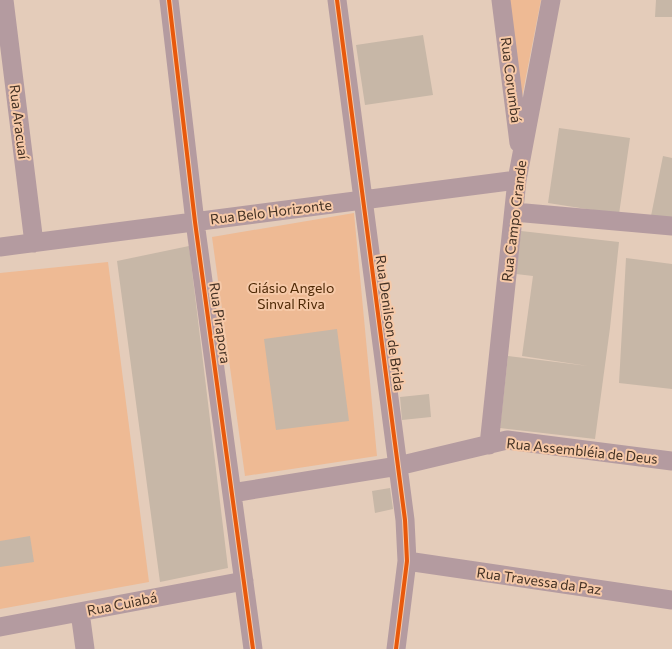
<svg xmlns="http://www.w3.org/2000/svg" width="672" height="649" font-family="Commissioner,sans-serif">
	<rect width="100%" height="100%" fill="#e4ccba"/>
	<path fill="#eeba94" d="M 508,0 L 541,0 L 521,102 Z
		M 354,213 L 377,456 L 245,476 L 212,237 Z
		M 108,262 L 149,582 L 0,609 L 0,273 Z"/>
	<path fill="#c7b7a7" d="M 656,0 L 672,0 L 672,17 L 655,17 Z
		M 423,35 L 433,95 L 365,105 L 356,45 Z
		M 559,128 L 630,138 L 619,214 L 548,203 Z
		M 663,156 L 672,158 L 672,220 L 651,216 Z
		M 521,231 L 619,242 L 610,328 L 595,439 L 500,428 L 508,356 L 588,366 L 522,356 L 533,276 L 516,274 Z
		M 189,246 L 228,568 L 160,582 L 117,261 Z
		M 626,258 L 672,264 L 672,389 L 619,383 Z
		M 337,329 L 349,421 L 276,430 L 264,339 Z
		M 429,394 L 431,417 L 402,420 L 400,397 Z
		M 390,488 L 393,509 L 375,513 L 372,491 Z
		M 30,536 L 34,562 L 0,567 L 0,541 Z"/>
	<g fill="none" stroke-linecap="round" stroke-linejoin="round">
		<path stroke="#b49ba0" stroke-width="19" d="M 4,0 L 34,243
			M 169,0 L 195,222 L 253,649
			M 337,0 L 405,520 L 407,561 L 396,649
			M 501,0 L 519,143
			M 514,212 L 672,226
			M 0,247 L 517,180
			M 489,445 L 517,180 L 551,0
			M 232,493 L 398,466 L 507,440 L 672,461
			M 407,561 L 672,600
			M 80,612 L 85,649
			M 0,627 L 244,581"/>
		<g stroke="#f6c9a8" stroke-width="6">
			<path id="cycleway" d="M 169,0 L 195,222 L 253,649
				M 337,0 L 405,520 L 407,561 L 396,649"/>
		</g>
		<use href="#cycleway" stroke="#e8590c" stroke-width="4"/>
	</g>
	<g text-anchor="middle" stroke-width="4" stroke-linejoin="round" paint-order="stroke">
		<g font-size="14" fill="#433124" stroke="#f6c9a8">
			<text transform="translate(511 80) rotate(83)" y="5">Rua Corumbá</text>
			<text transform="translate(19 122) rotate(83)" y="5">Rua Aracuaí</text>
			<text transform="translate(271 212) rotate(-7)" y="5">Rua Belo Horizonte</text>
			<text transform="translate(514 221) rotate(-83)" y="5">Rua Campo Grande</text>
			<text transform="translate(220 323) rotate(82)" y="5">Rua Pirapora</text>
			<text transform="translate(390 323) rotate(82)" y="5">Rua Denilson de Brida</text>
			<text transform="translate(582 451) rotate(6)" y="5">Rua Assembléia de Deus</text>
			<text transform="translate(539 581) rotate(8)" y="5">Rua Travessa da Paz</text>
			<text transform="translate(122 604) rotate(-11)" y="5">Rua Cuiabá</text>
		</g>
		<g font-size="14" fill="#4e2906" stroke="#f6c9a8">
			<text x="291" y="293">Giásio Angelo<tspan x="291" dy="16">Sinval Riva</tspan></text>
		</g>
	</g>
</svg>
